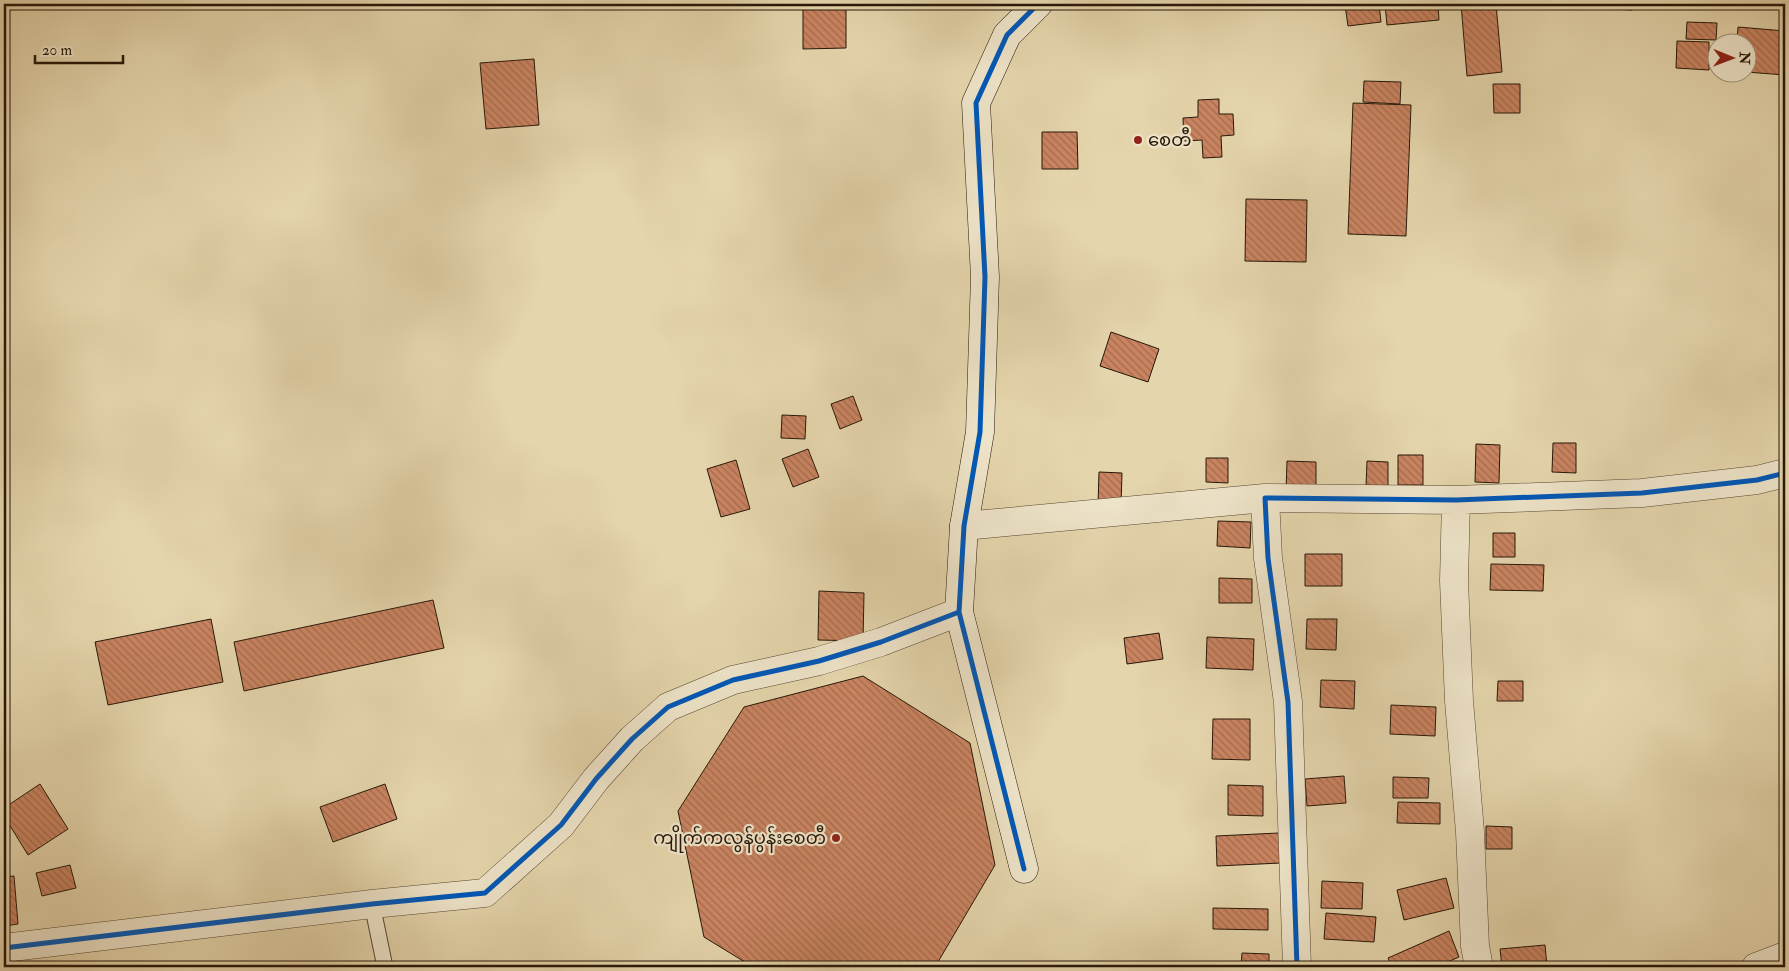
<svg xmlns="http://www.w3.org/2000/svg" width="1789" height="971" font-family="'IM FELL Double Pica','Noto Sans Myanmar',serif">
	<defs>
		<pattern id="building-back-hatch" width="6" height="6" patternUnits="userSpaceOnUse" patternTransform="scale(1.25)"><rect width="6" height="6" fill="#ca8461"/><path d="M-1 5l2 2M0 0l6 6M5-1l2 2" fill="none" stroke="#a46b4e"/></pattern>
	</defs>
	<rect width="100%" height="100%" fill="#e5d5ac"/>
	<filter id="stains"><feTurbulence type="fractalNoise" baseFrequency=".004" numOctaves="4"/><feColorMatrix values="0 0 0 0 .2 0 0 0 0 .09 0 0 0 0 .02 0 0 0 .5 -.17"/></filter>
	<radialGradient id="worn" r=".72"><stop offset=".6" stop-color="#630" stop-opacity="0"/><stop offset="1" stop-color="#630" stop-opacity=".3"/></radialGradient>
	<path fill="url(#building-back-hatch)" stroke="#261708" d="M 1354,4 L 1379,4 L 1381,22 L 1348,26 L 1345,5 Z
		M 1385,4 L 1438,4 L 1439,20 L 1387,25 Z
		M 1461,4 L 1496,4 L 1502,72 L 1467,76 Z
		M 1592,4 L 1632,4 L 1632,10 L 1591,8 Z
		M 803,7 L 846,7 L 846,48 L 803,49 Z
		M 1687,22 L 1717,23 L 1716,40 L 1686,39 Z
		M 1738,27 L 1785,31 L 1785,75 L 1746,72 L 1746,42 L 1737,42 Z
		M 1677,41 L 1709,42 L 1709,70 L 1676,68 Z
		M 534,59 L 539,125 L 486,129 L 480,63 Z
		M 1364,81 L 1401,82 L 1400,104 L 1363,102 Z
		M 1493,84 L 1520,84 L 1520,113 L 1494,113 Z
		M 1219,99 L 1219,114 L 1233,114 L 1234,135 L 1221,136 L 1222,157 L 1203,158 L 1202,140 L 1184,141 L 1183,118 L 1198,117 L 1198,100 Z
		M 1353,103 L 1411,105 L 1406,236 L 1348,234 Z
		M 1042,132 L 1077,132 L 1078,169 L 1042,169 Z
		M 1246,199 L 1307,200 L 1306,262 L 1245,261 Z
		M 1111,332 L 1159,349 L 1148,382 L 1100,366 Z
		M 853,396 L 862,420 L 840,429 L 831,404 Z
		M 782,415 L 806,416 L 805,439 L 781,438 Z
		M 1553,443 L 1576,443 L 1576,473 L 1552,472 Z
		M 1476,444 L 1500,445 L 1499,483 L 1475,482 Z
		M 808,449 L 819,477 L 793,487 L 782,459 Z
		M 1398,455 L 1423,455 L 1423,485 L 1398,485 Z
		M 1206,458 L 1228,458 L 1228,483 L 1206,482 Z
		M 736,460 L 750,509 L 721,517 L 707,469 Z
		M 1287,461 L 1316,462 L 1316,492 L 1286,491 Z
		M 1367,461 L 1388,462 L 1388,487 L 1366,487 Z
		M 1099,472 L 1122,473 L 1121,505 L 1098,505 Z
		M 1218,521 L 1251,522 L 1250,548 L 1217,546 Z
		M 1493,533 L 1515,533 L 1515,557 L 1493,557 Z
		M 1305,554 L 1342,554 L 1342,586 L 1305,586 Z
		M 1491,564 L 1544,565 L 1543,591 L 1490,590 Z
		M 1219,578 L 1252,579 L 1252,603 L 1219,603 Z
		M 819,591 L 864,593 L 863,641 L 818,640 Z
		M 433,600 L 444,648 L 244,691 L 234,642 Z
		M 211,619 L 223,682 L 108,705 L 95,642 Z
		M 1307,619 L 1337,619 L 1336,650 L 1306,649 Z
		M 1159,633 L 1163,659 L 1127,664 L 1124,638 Z
		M 1207,637 L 1254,639 L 1253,670 L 1206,668 Z
		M 863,676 L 970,743 L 995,865 L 935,967 L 753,967 L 704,937 L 678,811 L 744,707 Z
		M 1321,680 L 1355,681 L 1354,709 L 1320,707 Z
		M 1498,681 L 1523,681 L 1523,701 L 1497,701 Z
		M 1391,705 L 1436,707 L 1435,736 L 1390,734 Z
		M 1213,719 L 1250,719 L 1250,760 L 1212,759 Z
		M 1344,776 L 1346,803 L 1307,806 L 1305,779 Z
		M 1393,777 L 1429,778 L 1428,798 L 1393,798 Z
		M 40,784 L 68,829 L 28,855 L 4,816 L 4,808 Z
		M 385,784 L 397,819 L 333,842 L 320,807 Z
		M 1228,785 L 1263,786 L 1263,816 L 1228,815 Z
		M 1398,802 L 1440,803 L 1440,824 L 1397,823 Z
		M 1486,826 L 1512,827 L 1512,849 L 1486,849 Z
		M 1279,833 L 1281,863 L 1217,866 L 1216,836 Z
		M 70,865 L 76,888 L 42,896 L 36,873 Z
		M 14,876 L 18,924 L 4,926 L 4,877 Z
		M 1446,878 L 1454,908 L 1404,920 L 1397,890 Z
		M 1322,881 L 1363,883 L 1362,909 L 1321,908 Z
		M 1213,908 L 1268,909 L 1268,930 L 1213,929 Z
		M 1326,913 L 1376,917 L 1374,942 L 1324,939 Z
		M 1449,931 L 1459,957 L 1436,967 L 1392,967 L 1388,958 Z
		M 1545,945 L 1547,966 L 1502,967 L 1500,949 Z
		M 1242,953 L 1269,954 L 1269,967 L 1241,967 Z"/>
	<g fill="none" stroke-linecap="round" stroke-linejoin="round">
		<g stroke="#564631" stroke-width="17">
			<path id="lane" d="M 372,904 L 385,967"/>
		</g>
		<g stroke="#564631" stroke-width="29">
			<path id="street" d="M 1456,500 L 1454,581 L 1459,701 L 1470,832 L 1475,946 L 1479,967
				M 964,526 L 1265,498
				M 4,948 L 372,904 L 485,893 L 561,825 L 596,779 L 632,739 L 668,707 L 733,680 L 819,661 L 881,642 L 959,612
				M 1297,967 L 1288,702 L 1268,558 L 1265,498 L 1456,500 L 1642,493 L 1757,480 L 1785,473
				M 1756,967 L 1785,956"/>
		</g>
		<g stroke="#261708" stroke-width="29">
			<path id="secondary" d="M 1024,869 L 959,612 L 964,526 L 980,432 L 985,277 L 976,103 L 1007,35 L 1038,4"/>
		</g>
		<use href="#lane" stroke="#eee4c9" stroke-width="15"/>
		<use href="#street" stroke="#eee4c9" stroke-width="28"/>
		<use href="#secondary" stroke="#eee4c9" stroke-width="28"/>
		<g stroke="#eee4c9" stroke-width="8">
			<path id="cycleway" d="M 1024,869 L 959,612 L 964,526 L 980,432 L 985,277 L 976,103 L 1007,35 L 1038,4
				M 4,948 L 372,904 L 485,893 L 561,825 L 596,779 L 632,739 L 668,707 L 733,680 L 819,661 L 881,642 L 959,612
				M 1297,967 L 1288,702 L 1268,558 L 1265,498 L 1456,500 L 1642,493 L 1757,480 L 1785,473"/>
		</g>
		<use href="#cycleway" stroke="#0057b8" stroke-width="5"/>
	</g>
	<g fill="#8f2418" stroke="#eee4c9" stroke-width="2">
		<circle cx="1138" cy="140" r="5"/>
		<circle cx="836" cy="838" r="5"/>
	</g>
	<g text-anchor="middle" stroke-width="4.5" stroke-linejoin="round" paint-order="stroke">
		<g font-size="18" fill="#261708" stroke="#eee4c9" text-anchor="start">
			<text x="1148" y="146">စေတီ</text>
			<text x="826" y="844" text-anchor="end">ကျိုက်ကလွန်ပွန်းစေတီ</text>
		</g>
	</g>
	<rect width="1789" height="971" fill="none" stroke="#e5d5ac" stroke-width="20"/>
	<rect x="5" y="5" width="1779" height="961" fill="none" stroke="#261708" stroke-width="2.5"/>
	<rect x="10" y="10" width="1769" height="951" fill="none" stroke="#261708"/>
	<g transform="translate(1732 58) rotate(91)"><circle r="24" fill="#eee4c9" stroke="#9e927c"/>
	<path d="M0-4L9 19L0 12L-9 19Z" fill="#8f2418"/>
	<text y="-8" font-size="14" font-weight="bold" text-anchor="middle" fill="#261708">N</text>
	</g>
	<path d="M35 55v8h88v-8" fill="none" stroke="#261708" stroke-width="2.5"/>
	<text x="42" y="55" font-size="15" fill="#261708" stroke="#eee4c9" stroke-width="4" paint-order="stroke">20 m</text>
	<rect width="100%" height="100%" filter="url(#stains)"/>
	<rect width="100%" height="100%" fill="url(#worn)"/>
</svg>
